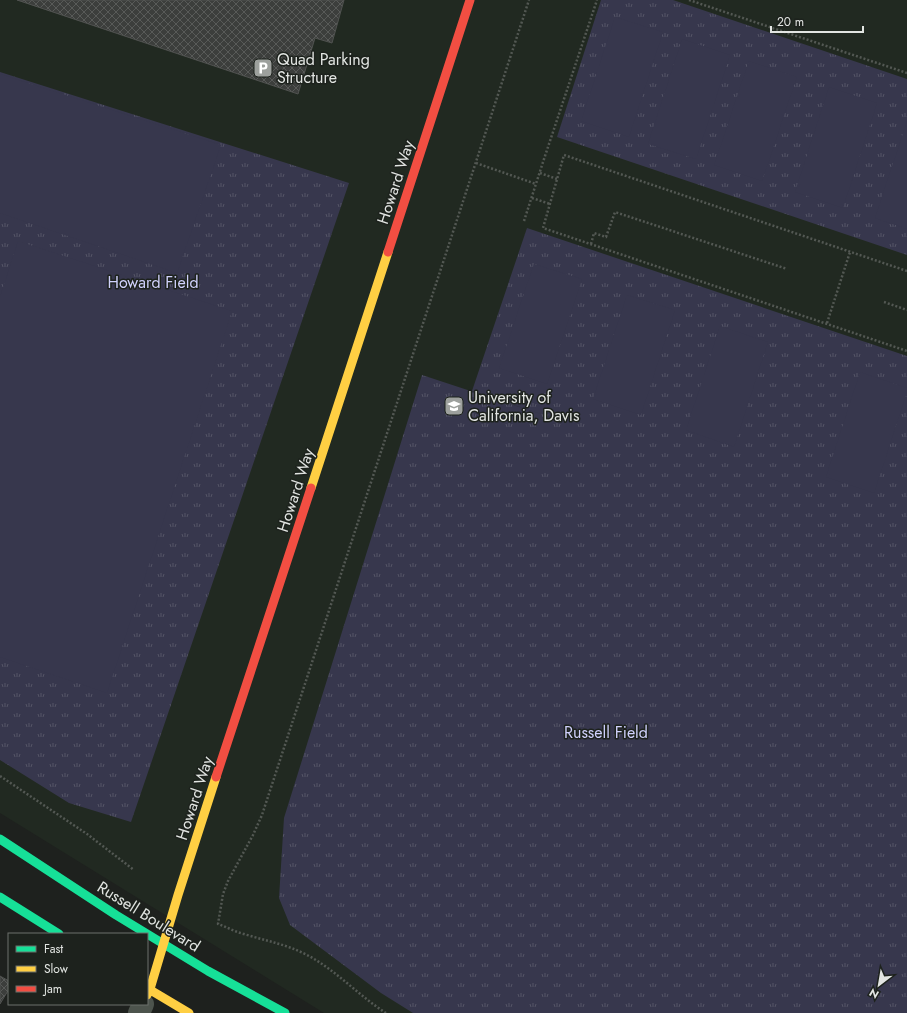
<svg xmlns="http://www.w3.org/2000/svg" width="907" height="1013" font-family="Jost,sans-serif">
	<defs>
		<pattern id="grass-tufts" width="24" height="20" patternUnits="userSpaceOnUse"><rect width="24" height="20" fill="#37374d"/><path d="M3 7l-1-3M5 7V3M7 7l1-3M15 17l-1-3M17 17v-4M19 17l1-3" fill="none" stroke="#545466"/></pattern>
		<pattern id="building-cross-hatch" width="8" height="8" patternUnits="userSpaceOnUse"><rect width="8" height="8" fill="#3c3e3c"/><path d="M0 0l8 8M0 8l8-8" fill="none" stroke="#585a58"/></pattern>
	</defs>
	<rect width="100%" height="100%" fill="#1e211e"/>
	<path fill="#212921" d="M 0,0 L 907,0 L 907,1013 L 324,1013 L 0,813 Z"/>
	<path fill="url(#grass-tufts)" d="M 601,0 L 673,0 L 907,79 L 907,255 L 557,137 Z
		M 0,72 L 349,183 L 131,822 L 69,803 L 0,760 Z
		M 527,228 L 907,356 L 907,1013 L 413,1013 L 381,993 L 290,925 L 279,898 L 284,818 L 422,375 L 550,417 L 472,391 Z"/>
	<path fill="#37374d" d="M 615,17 L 663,32 L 629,137 L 581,121 Z
		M 682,39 L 730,55 L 696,159 L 648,144 Z
		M 749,61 L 797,77 L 762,181 L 714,165 Z
		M 0,74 L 221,145 L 177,273 L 0,213 Z
		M 829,87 L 877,103 L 843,208 L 795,192 Z
		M 907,121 L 907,229 L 875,218 Z
		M 18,241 L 232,311 L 107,693 L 0,657 L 0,297 Z
		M 534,264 L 582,279 L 547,384 L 499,368 Z
		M 627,295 L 675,310 L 641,415 L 593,399 Z
		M 720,326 L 768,342 L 734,447 L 686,430 Z
		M 860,372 L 907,388 L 907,392 L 874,493 L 826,477 Z"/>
	<path fill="url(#building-cross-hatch)" stroke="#505250" d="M 17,0 L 344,0 L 332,43 L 315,38 L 298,94 Z
		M 0,976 L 9,981 L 9,989 L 0,1004 Z"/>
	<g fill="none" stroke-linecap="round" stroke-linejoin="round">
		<path stroke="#535853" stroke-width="2.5" stroke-dasharray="2 2" stroke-linecap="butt" d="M 689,0 L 907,73
			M 476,163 L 536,184
			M 540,173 L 557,179
			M 532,198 L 550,204
			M 524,221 L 544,159 L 597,0
			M 591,244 L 594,233 L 606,237 L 615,212 L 787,269
			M 907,271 L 564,155 L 543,228 L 907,351
			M 884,302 L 907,310
			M 827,323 L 850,252
			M 0,776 L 87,834 L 134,870
			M 386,1013 C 359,996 336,970 307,955 C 286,944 266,941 244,934 C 235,932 227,927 218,924 L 223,894 L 228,881 L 253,835 L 262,815 L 529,0"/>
		<path stroke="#4d544d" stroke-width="22" d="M 139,1013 L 143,1004"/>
		<path stroke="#16e098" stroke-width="9" d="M 0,839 L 116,915 L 208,971 L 285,1013
			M 0,897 L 59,934"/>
		<path stroke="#ffcf43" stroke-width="9" d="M 311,488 L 388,252
			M 147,988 L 189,1013
			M 147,995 L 150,989 L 178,895 L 216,777"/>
		<path stroke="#f24e42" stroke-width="9" d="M 388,252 L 470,0
			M 216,777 L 311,488"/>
	</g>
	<defs>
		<g id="parking-square" transform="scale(1)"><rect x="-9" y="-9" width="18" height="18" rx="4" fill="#9da09d" stroke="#1d221d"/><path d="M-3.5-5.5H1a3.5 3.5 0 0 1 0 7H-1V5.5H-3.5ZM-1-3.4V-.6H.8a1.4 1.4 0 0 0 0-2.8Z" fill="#fff"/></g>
		<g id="university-square" transform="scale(1)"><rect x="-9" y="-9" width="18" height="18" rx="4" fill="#9da09d" stroke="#1d221d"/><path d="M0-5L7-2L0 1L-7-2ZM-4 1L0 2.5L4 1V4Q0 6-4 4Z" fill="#fff"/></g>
	</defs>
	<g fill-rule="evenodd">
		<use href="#parking-square" x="263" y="68"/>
		<use href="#university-square" x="454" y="406"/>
	</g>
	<g text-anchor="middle" stroke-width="3" stroke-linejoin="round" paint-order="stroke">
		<g font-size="16" fill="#e2e5e2" stroke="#1d221d" text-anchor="start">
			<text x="277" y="65">Quad Parking<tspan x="277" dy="18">Structure</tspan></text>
			<text x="468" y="403">University of<tspan x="468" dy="18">California, Davis</tspan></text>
		</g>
		<g font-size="16" fill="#e2e5e2" stroke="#1d221d">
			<text transform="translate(395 182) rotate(-72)" y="6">Howard Way</text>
			<text transform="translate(295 490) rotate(-72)" y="6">Howard Way</text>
			<text transform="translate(194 798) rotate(-72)" y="6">Howard Way</text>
			<text transform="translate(149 916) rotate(32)" y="6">Russell Boulevard</text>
		</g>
		<g font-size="16" fill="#d0d1fc" stroke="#1d221d">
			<text x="153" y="288">Howard Field</text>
			<text x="606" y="738">Russell Field</text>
		</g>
	</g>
	<rect x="8" y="933" width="140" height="72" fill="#1d221d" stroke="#6c706c"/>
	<rect x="16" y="946" width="20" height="6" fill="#16e098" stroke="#6c706c"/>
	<text x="44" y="953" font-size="12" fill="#e2e5e2">Fast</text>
	<rect x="16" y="966" width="20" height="6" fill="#ffcf43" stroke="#6c706c"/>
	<text x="44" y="973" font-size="12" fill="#e2e5e2">Slow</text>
	<rect x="16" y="986" width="20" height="6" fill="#f24e42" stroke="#6c706c"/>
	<text x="44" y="993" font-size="12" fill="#e2e5e2">Jam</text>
	<g transform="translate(879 985) rotate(211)" stroke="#1d221d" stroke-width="3" paint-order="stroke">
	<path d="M0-3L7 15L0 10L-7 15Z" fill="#e2e5e2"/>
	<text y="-6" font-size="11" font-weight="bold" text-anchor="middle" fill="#e2e5e2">N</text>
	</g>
	<path d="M771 26v6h92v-6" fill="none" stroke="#e2e5e2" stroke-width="2"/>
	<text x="777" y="26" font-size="12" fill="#e2e5e2" stroke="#1d221d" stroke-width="3" paint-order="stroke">20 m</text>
</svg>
